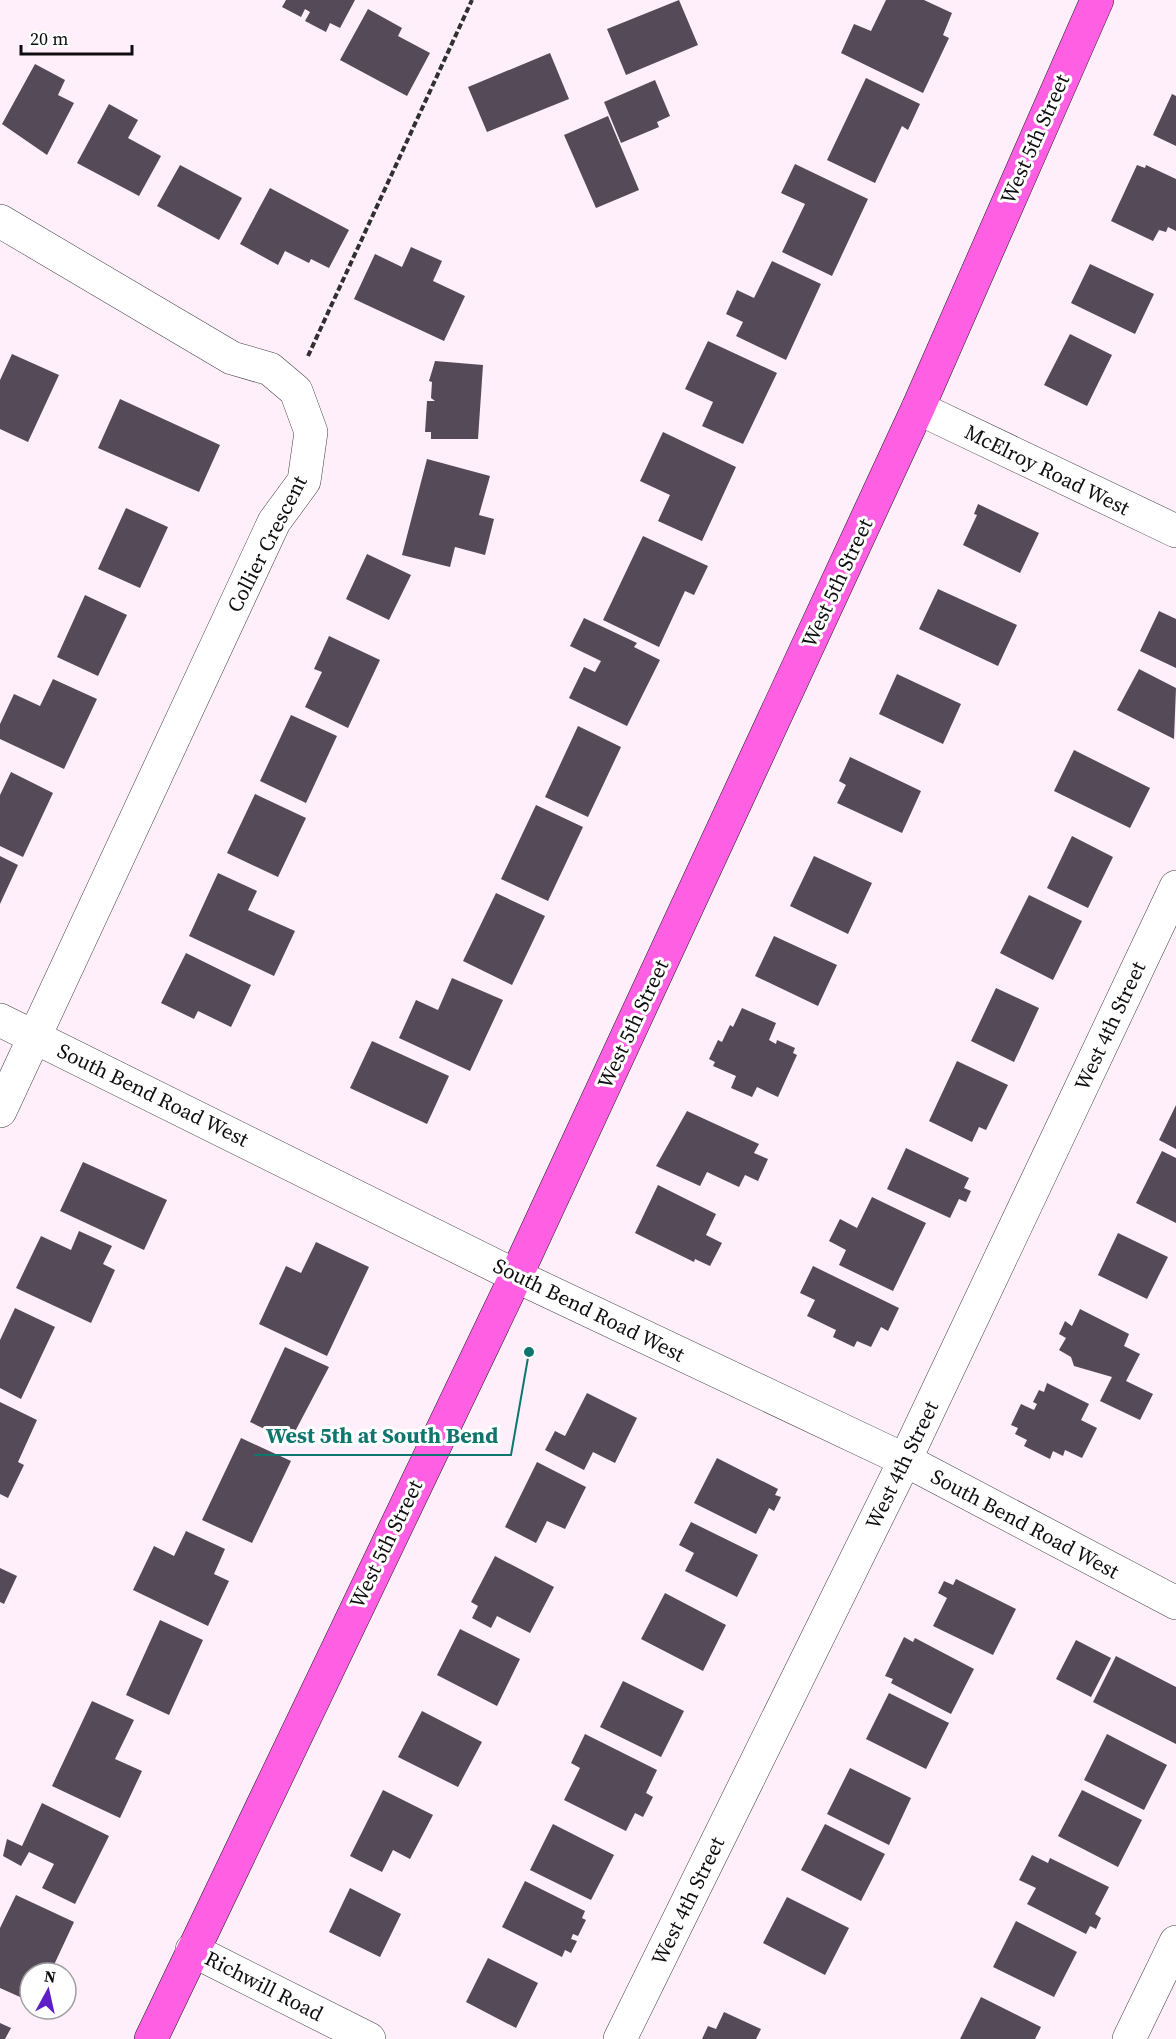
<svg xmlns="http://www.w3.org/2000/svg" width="1176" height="2039" font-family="'Source Serif 4',serif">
	<rect width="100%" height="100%" fill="#ffeffb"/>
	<path fill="#554a57" d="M 286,0 L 355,0 L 340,28 L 330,23 L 326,32 L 305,21 L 310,12 L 305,9 L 301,17 L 282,7 Z
		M 679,0 L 698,45 L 626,75 L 607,29 Z
		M 886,0 L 924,0 L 952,13 L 943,35 L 949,38 L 923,93 L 841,53 L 854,24 L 871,31 Z
		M 368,9 L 402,28 L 398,36 L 430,53 L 407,96 L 340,60 Z
		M 550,53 L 569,99 L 487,132 L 468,87 Z
		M 35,64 L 65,80 L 58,95 L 74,103 L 47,155 L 2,124 Z
		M 866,78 L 920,104 L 908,130 L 902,126 L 875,183 L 827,160 Z
		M 655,80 L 670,116 L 657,122 L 659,127 L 621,143 L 604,102 Z
		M 1172,94 L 1176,96 L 1176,146 L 1153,135 Z
		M 109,104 L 138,120 L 128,138 L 161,156 L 139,196 L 77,163 Z
		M 608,116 L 639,190 L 596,208 L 564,135 Z
		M 795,164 L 868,199 L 832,276 L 782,252 L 805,204 L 781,193 Z
		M 180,165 L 242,198 L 219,240 L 157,206 Z
		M 1137,165 L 1145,168 L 1146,165 L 1176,179 L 1176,231 L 1168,227 L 1166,232 L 1159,230 L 1153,241 L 1111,221 Z
		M 270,188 L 349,230 L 329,268 L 311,259 L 309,263 L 285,251 L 278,265 L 240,244 Z
		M 411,247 L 442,261 L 433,281 L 465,296 L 444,341 L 354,299 L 375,254 L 402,267 Z
		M 772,261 L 821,284 L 786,360 L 736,336 L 743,322 L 726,314 L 737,290 L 754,298 Z
		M 1090,264 L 1154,294 L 1135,334 L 1071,303 Z
		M 1070,334 L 1112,355 L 1087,406 L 1044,385 Z
		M 708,341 L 777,373 L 743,444 L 702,426 L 713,402 L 685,389 Z
		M 12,354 L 59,375 L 28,442 L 0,429 L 0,380 Z
		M 435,361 L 483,365 L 478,439 L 431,439 L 431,432 L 425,432 L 427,401 L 435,401 L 431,398 L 432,382 L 429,381 Z
		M 120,399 L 220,445 L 199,492 L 98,448 Z
		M 663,432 L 736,467 L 702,541 L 658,521 L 670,495 L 640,481 Z
		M 427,459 L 490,476 L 479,515 L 494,519 L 485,555 L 455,547 L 450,567 L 402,555 Z
		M 978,504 L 1039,533 L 1020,573 L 963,545 L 977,515 L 974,514 Z
		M 126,508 L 168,527 L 140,588 L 98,569 Z
		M 643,536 L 708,566 L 694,595 L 685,591 L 659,647 L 603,620 Z
		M 367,554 L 411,575 L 389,620 L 346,599 Z
		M 938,589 L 1017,625 L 998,666 L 919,629 Z
		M 85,595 L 127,615 L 98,676 L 57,657 Z
		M 1159,611 L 1176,619 L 1176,668 L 1140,651 Z
		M 584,618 L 637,643 L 634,647 L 660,660 L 627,726 L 569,698 L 584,667 L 595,672 L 601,661 L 570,646 Z
		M 329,636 L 380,660 L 348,728 L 305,707 L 322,672 L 314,669 Z
		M 1139,669 L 1176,688 L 1174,739 L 1117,710 Z
		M 897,674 L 961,704 L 943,744 L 879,714 Z
		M 53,679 L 97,699 L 64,769 L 0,739 L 0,724 L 14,694 L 40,706 Z
		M 291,715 L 337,736 L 306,803 L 260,781 Z
		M 578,726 L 621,747 L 588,817 L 545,797 Z
		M 1074,750 L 1150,788 L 1130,828 L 1054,791 Z
		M 850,757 L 921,791 L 902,833 L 837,803 L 846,785 L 839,781 Z
		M 11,772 L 53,793 L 23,857 L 0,846 L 0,795 Z
		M 255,794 L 306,818 L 278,877 L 227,853 Z
		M 536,805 L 583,827 L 548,901 L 501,879 Z
		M 1072,836 L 1113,857 L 1088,908 L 1047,888 Z
		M 0,856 L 18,865 L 0,904 Z
		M 814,856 L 872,883 L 848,934 L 790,906 Z
		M 218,873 L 257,891 L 248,910 L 295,931 L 274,976 L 189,936 Z
		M 496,893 L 545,916 L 512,985 L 463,961 Z
		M 1029,895 L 1082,921 L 1053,980 L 1000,953 Z
		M 774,936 L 837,965 L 818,1006 L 755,976 Z
		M 186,953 L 251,985 L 231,1027 L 198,1011 L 194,1019 L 161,1003 Z
		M 452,978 L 503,1000 L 470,1071 L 399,1038 L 416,1000 L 438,1010 Z
		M 996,988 L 1039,1008 L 1014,1062 L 971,1041 Z
		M 742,1008 L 776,1023 L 769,1040 L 776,1044 L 777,1040 L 795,1048 L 793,1053 L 797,1055 L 778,1097 L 757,1087 L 752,1097 L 731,1088 L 736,1076 L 713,1066 L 715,1062 L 709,1059 L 718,1040 L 722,1042 L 730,1025 L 733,1027 Z
		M 372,1041 L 449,1076 L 427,1124 L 350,1088 Z
		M 957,1061 L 1008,1085 L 986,1130 L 979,1127 L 972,1142 L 929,1121 Z
		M 1176,1105 L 1176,1149 L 1159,1140 Z
		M 687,1111 L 759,1144 L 754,1153 L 768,1159 L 758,1181 L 745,1175 L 739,1187 L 707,1172 L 700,1186 L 656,1166 Z
		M 906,1148 L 969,1178 L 964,1188 L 971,1191 L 966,1202 L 959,1199 L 950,1218 L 887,1189 Z
		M 1162,1151 L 1176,1158 L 1176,1223 L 1136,1203 Z
		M 83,1162 L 167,1200 L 144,1250 L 60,1211 Z
		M 658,1185 L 716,1214 L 706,1235 L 722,1243 L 710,1266 L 695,1259 L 694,1262 L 635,1233 Z
		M 872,1197 L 926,1223 L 893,1291 L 839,1265 L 846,1250 L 829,1241 L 840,1219 L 857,1228 Z
		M 79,1231 L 112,1246 L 103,1264 L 115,1270 L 91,1323 L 16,1288 L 41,1236 L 71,1250 Z
		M 1118,1233 L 1168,1257 L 1147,1299 L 1098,1275 Z
		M 316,1242 L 369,1267 L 327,1356 L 259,1324 L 286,1266 L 301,1273 Z
		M 813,1266 L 899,1308 L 888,1331 L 881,1327 L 871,1347 L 857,1341 L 854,1347 L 833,1337 L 836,1330 L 807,1316 L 815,1300 L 800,1293 Z
		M 15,1308 L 55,1327 L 21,1399 L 0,1388 L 0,1340 Z
		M 1080,1309 L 1129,1334 L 1124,1346 L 1140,1354 L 1126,1381 L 1153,1394 L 1140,1420 L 1100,1401 L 1112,1377 L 1074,1366 L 1071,1357 L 1059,1350 L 1066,1338 L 1059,1334 L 1065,1321 L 1072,1326 Z
		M 285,1347 L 329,1367 L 290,1441 L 250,1422 Z
		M 1047,1383 L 1089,1404 L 1081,1420 L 1097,1428 L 1082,1458 L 1065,1450 L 1063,1456 L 1053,1451 L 1050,1459 L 1024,1446 L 1027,1440 L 1015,1434 L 1018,1428 L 1011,1425 L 1021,1404 L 1034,1410 L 1037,1404 L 1033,1402 L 1039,1390 L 1044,1392 Z
		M 587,1393 L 637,1418 L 615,1463 L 593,1452 L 584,1470 L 545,1450 L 555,1431 L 565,1436 Z
		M 0,1402 L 37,1420 L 18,1462 L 24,1465 L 8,1498 L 0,1494 Z
		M 241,1438 L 291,1461 L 252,1543 L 202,1520 Z
		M 717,1458 L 778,1489 L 775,1495 L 781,1497 L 774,1511 L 769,1508 L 756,1534 L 694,1503 Z
		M 537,1462 L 586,1487 L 565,1529 L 547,1521 L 536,1543 L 505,1527 Z
		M 691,1522 L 758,1555 L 737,1597 L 685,1571 L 694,1553 L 679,1545 Z
		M 186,1531 L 225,1549 L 214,1574 L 229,1581 L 208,1626 L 133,1590 L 154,1546 L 174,1556 Z
		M 495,1556 L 554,1587 L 530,1633 L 497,1616 L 491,1628 L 472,1618 L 478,1606 L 471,1602 Z
		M 0,1568 L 17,1576 L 4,1604 L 0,1602 Z
		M 956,1579 L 1016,1609 L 993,1655 L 933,1626 L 947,1598 L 938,1593 L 944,1581 L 953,1585 Z
		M 665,1593 L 726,1625 L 703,1671 L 641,1639 Z
		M 160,1620 L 203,1640 L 169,1715 L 126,1695 Z
		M 460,1629 L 520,1659 L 497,1706 L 437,1675 Z
		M 904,1637 L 913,1642 L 915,1638 L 974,1669 L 951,1714 L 891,1683 L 893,1679 L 885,1676 Z
		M 1076,1640 L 1111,1658 L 1091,1697 L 1056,1679 Z
		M 1116,1656 L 1176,1687 L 1176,1744 L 1093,1702 Z
		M 623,1681 L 684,1711 L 661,1757 L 600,1727 Z
		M 889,1693 L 949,1723 L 926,1769 L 866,1739 Z
		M 92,1701 L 134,1720 L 115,1759 L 142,1771 L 120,1818 L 52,1786 Z
		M 422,1711 L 482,1742 L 458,1787 L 398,1757 Z
		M 585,1734 L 657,1770 L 646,1793 L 653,1797 L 643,1817 L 635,1813 L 626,1831 L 564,1800 L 580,1768 L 571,1763 Z
		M 1107,1734 L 1167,1765 L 1144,1810 L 1084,1780 Z
		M 850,1768 L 911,1798 L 889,1845 L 827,1814 Z
		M 383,1790 L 433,1815 L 410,1859 L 393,1850 L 382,1872 L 350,1856 Z
		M 1082,1790 L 1142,1820 L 1118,1867 L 1058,1836 Z
		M 42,1803 L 109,1836 L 75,1904 L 42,1888 L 54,1864 L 29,1852 L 21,1866 L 3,1856 L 7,1839 L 22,1846 Z
		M 553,1824 L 614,1855 L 591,1900 L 530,1870 Z
		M 825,1824 L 885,1854 L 861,1901 L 801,1870 Z
		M 1032,1855 L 1048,1863 L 1050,1858 L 1109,1887 L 1095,1914 L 1101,1918 L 1096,1929 L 1090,1926 L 1086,1934 L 1027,1904 L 1036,1888 L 1019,1880 Z
		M 525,1881 L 585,1911 L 582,1918 L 586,1920 L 578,1936 L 573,1934 L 571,1939 L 577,1941 L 571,1953 L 565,1950 L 562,1957 L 502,1927 Z
		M 350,1888 L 401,1914 L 380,1957 L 329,1932 Z
		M 16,1895 L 74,1922 L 53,1967 L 47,1964 L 42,1973 L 30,1973 L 29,2001 L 0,1988 L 0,1928 Z
		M 787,1897 L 849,1928 L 825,1975 L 763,1943 Z
		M 1016,1921 L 1077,1952 L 1054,1997 L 993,1967 Z
		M 488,1958 L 538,1983 L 516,2028 L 466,2002 Z
		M 981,1997 L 1041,2027 L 1035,2039 L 960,2039 Z
		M 724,2012 L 761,2029 L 756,2039 L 702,2039 L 708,2026 L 716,2029 Z
		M 0,2023 L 11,2028 L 5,2039 L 0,2039 Z"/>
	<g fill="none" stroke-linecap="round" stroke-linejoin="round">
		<g stroke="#414141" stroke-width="34">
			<path id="minor" d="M 0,221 L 232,358 L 270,369 L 296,391 L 311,432 L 304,481 L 274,522 L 0,1111
				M 918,408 L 1176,531
				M 0,1020 L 516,1276 L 905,1460 L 1176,1603
				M 192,1950 L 369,2039
				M 620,2039 L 905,1460 L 1176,887
				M 1129,2039 L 1176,1942"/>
		</g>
		<g stroke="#1f1f1f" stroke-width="34">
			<path id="major" d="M 151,2039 L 516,1276 L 918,408 L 1097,0"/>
		</g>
		<path stroke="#303030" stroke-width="4" stroke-dasharray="6 3" stroke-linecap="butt" d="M 308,356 L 472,0"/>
		<use href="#minor" stroke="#fff" stroke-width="33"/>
		<use href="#major" stroke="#ff5fe2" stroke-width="33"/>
	</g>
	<g text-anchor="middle" stroke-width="6" stroke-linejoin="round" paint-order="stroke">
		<g font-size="21" fill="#0e0e0e" stroke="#fff">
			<text transform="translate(1035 139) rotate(-66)" y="7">West 5th Street</text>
			<text transform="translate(1047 470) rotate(26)" y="7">McElroy Road West</text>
			<text transform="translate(267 544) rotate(-63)" y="7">Collier Crescent</text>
			<text transform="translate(837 583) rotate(-65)" y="7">West 5th Street</text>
			<text transform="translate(633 1024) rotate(-65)" y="7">West 5th Street</text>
			<text transform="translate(1110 1026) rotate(-65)" y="7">West 4th Street</text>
			<text transform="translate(153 1095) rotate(26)" y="7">South Bend Road West</text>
			<text transform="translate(589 1310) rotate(26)" y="7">South Bend Road West</text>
			<text transform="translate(902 1465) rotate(-64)" y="7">West 4th Street</text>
			<text transform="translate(1025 1524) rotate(28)" y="7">South Bend Road West</text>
			<text transform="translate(386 1544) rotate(-64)" y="7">West 5th Street</text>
			<text transform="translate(688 1901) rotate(-64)" y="7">West 4th Street</text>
			<text transform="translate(264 1986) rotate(27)" y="7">Richwill Road</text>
		</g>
	</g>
	<path fill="none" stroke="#0f766e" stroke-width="2" d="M529 1352L511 1455H254"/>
	<circle fill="#0f766e" stroke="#fff" stroke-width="2" cx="529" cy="1352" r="6"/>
	<g font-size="22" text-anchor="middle" font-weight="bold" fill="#0f766e" stroke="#fff" stroke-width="6" stroke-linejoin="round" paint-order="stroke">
		<text x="382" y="1443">West 5th at South Bend</text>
	</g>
	<g transform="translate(48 1991) rotate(8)"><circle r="28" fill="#ffffff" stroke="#9f9f9f" stroke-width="1.5"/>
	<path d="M0-4.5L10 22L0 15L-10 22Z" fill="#5d1ec6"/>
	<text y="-9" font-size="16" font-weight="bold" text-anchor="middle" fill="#0e0e0e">N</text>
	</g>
	<path d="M21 45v9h111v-9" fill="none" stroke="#0e0e0e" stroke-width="3"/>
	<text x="30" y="45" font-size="18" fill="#0e0e0e" stroke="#ffffff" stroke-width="4.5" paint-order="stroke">20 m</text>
</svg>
